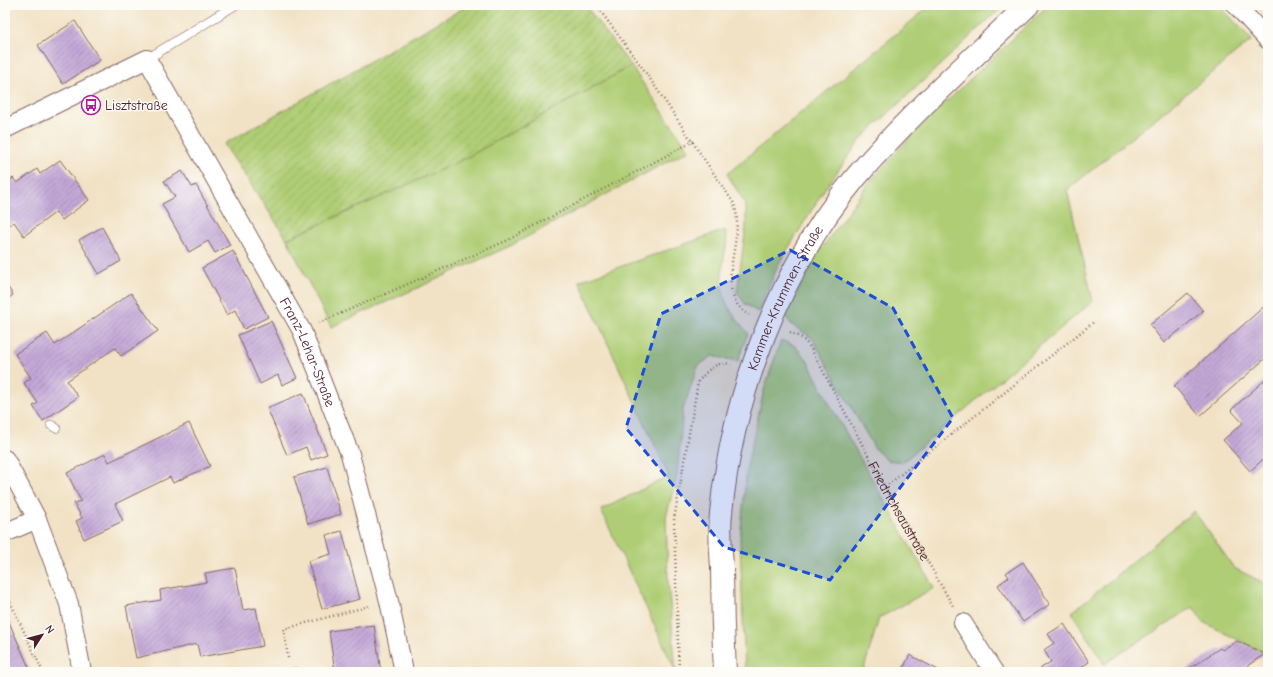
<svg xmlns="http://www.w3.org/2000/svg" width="1273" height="677" font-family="'Comic Neue',sans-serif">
	<defs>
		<pattern id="garden-furrows" width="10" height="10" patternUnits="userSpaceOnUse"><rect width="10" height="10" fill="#afcd74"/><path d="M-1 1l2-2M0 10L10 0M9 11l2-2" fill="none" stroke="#98b065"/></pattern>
		<pattern id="building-hatch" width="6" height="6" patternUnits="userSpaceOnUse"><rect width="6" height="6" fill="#c2a8d7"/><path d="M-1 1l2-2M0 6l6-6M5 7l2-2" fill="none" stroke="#a088af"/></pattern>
	</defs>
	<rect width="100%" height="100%" fill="#fdfcf7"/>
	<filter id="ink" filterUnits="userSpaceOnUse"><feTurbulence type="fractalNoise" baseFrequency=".025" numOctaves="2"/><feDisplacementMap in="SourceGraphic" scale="8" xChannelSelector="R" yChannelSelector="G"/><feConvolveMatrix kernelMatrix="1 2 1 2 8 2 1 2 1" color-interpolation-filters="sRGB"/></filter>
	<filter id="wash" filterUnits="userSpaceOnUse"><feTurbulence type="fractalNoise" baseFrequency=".012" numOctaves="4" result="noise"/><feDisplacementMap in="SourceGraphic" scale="16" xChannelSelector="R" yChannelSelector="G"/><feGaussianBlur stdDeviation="0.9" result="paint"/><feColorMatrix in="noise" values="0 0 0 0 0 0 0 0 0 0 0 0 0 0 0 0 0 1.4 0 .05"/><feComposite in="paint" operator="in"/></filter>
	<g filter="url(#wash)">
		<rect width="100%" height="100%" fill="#f1e2c5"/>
		<path fill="#afcd74" stroke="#7c7650" d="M 931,5 L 1004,5 L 861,139 L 824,190 L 778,265 L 758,312 L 745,304 L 737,292 L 746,226 L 746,205 L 727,174 Z
			M 1048,5 L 1219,5 L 1252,40 L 1067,190 L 1093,301 L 903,462 L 887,460 L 875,449 L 812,338 L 792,325 L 785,316 L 817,255 L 867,185 L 915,132 Z
			M 631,66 L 689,150 L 510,246 L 331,327 L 287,239 L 462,160 Z
			M 725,230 C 728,239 726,248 724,257 C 719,295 723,304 748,333 L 738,361 L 712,356 L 698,366 L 683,409 L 677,476 L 666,517 L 668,580 L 676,672 L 601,510 L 669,476 L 579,281 Z
			M 781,340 L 795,346 L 807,360 L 829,403 L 934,588 L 879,618 L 863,672 L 745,672 L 740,539 L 747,466 L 764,390 Z
			M 1194,511 L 1234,568 L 1268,585 L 1268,655 L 1203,622 L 1193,607 L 1104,664 L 1072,612 Z"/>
		<path fill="url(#garden-furrows)" stroke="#7c7650" d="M 469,5 L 585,5 L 631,66 L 462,160 L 287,239 L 224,144 Z"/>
		<g id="blocks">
			<path fill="url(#building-hatch)" d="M 75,21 L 100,60 L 63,84 L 38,45 Z
				M 60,160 L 89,200 L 62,220 L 56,212 L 24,236 L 14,222 L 5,228 L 5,184 L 13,178 L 17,183 L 37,169 L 40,174 Z
				M 182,171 L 192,187 L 196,185 L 230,245 L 215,253 L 208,241 L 189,252 L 162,204 L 175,197 L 164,181 Z
				M 102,227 L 121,261 L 99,274 L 79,240 Z
				M 233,251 L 268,317 L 244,329 L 235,310 L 227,315 L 202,268 Z
				M 5,283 L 13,295 L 5,301 Z
				M 131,293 L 158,331 L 121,356 L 115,348 L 67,381 L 78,397 L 43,421 L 33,406 L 38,403 L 24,383 L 31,378 L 15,354 L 47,333 L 55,345 Z
				M 1188,293 L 1203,311 L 1164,343 L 1150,325 Z
				M 1268,303 L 1268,356 L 1200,416 L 1174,386 Z
				M 271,321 L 297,378 L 282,385 L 278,375 L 260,384 L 238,335 Z
				M 1268,377 L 1268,455 L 1250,471 L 1223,440 L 1243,423 L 1231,410 Z
				M 303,393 L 327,454 L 311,460 L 306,447 L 287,455 L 267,408 Z
				M 189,423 L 210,466 L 173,483 L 170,477 L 115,504 L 123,521 L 84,539 L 76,521 L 82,518 L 74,503 L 81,501 L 67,473 L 105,454 L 109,462 Z
				M 327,467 L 341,514 L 308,524 L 294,477 Z
				M 342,531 L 360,599 L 322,609 L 308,561 L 331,554 L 326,535 Z
				M 1023,562 L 1050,604 L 1023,622 L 998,585 L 1009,577 L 1006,573 Z
				M 235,568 L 243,610 L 256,608 L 263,646 L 200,657 L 197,644 L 136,658 L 126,606 L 161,600 L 160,590 L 207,582 L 205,573 Z
				M 5,613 L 31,672 L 5,672 Z
				M 1064,624 L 1089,662 L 1074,672 L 1043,672 L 1041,668 L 1051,662 L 1044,650 L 1054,643 L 1048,634 Z
				M 374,625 L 381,672 L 335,672 L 329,631 Z
				M 1237,641 L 1265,654 L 1238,672 L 1184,672 L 1220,648 L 1222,650 Z
				M 910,655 L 942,672 L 901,672 Z"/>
		</g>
	</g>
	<g filter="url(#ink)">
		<use href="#blocks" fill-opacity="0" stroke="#846361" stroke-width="1"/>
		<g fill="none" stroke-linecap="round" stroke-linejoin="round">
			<g stroke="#846361" stroke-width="10">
				<path id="lane" d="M 147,59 L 235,5
					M 51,425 L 56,428
					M 294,672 L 295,672"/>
			</g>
			<g stroke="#846361" stroke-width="20">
				<g id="street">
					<path d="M 1236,5 L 1268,40"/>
					<path id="s2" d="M 5,129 L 147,59 L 302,331 L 350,454 L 389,601 L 404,672"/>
					<path d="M 5,459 L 37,519 L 69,604 L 82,672"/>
					<path d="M 5,533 L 37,519"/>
					<path d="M 963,623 L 994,672"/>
				</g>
			</g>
			<g stroke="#846361" stroke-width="24">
				<g id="secondary">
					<path id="s3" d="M 725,672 C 723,637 722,602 722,568 C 721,550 719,531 721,513 C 732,397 780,267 856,177 C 909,115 970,61 1028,5"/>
				</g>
			</g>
			<g stroke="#846361" stroke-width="2.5" stroke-dasharray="1 3" stroke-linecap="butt">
				<path d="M 596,5 L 644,70 L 733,202 C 749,237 709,290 749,315"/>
				<path d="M 319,323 L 506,241 L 694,141"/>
				<path id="s1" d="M 790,332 L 802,338 L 810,347 L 885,487 L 953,606"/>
				<path d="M 885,487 L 1095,321"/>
				<path d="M 5,591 L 43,672"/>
				<path d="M 288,658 L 284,629 L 369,606"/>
				<path d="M 679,672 L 674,520 L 698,382 C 708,370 715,361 731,364"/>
			</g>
			<use href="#lane" stroke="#fff" stroke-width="9"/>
			<use href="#street" stroke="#fff" stroke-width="18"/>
			<use href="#secondary" stroke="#fff" stroke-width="22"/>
		</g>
	</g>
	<path fill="#1d4ed8" fill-opacity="0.2" stroke="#1d4ed8" stroke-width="3" stroke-dasharray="8 5" stroke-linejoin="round" d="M 790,250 L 893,308 L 953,418 L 830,580 L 724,547 L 626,428 L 661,314 Z"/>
	<defs>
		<g id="bus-ring" transform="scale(1)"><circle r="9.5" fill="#fdfcf7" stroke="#b5179e" stroke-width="1.5"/><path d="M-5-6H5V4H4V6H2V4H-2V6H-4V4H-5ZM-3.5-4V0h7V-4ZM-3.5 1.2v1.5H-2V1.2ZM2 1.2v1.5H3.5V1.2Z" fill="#b5179e"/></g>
	</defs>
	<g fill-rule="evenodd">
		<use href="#bus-ring" x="91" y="105"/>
	</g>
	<g text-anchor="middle" stroke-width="3" stroke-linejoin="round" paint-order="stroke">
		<g font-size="14" fill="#4a1f2b" stroke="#fdfcf7" text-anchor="start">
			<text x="105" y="110">Lisztstraße</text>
		</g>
		<g font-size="14" fill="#4a1f2b" stroke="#fdfcf7">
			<text dy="5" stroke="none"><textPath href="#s3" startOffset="385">Kammer-Krummen-Straße</textPath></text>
			<text dy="5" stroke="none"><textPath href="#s2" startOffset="493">Franz-Lehar-Straße</textPath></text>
			<text dy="5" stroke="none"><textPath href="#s1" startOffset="212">Friedrichsaustraße</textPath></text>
		</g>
	</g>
	<rect width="1273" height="677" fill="none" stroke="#fdfcf7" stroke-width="20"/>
	<g transform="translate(42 635) rotate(54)" stroke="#fdfcf7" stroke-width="3" paint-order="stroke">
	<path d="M0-3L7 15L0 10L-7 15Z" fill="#4a1f2b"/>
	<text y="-6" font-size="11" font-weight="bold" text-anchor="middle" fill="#4a1f2b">N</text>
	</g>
</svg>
